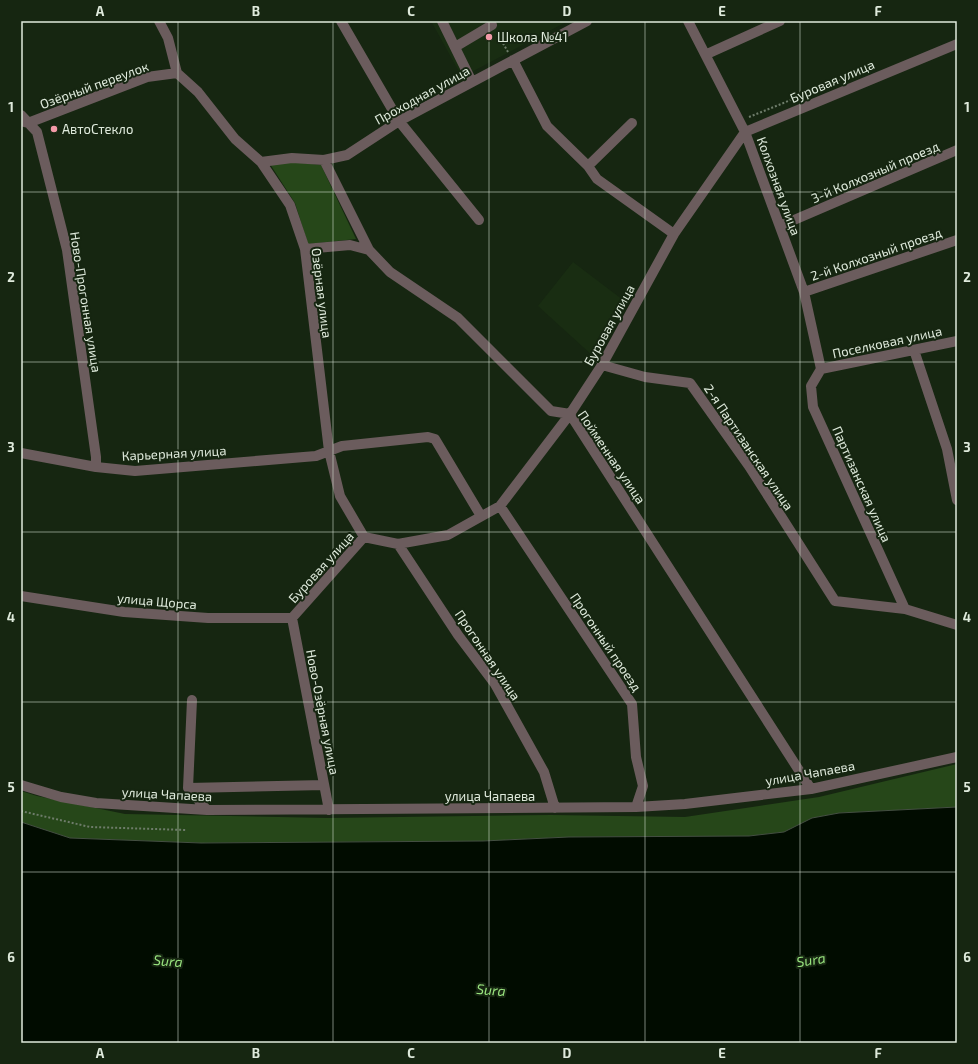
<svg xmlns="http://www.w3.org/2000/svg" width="978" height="1064" font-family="'Exo 2',sans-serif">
	<rect width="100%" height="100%" fill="#162611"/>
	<path fill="#192d12" d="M 431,21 L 568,21 L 462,77 Z
		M 573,262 L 627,303 L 604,336 L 603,346 L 594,357 L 538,306 Z"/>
	<path fill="#264719" d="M 293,162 L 321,165 L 356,239 L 308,244 L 295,203 L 270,164 Z
		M 957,764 L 957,807 L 839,813 L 812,818 L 784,832 L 749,836 L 569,837 L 483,841 L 201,843 L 70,838 L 21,822 L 21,791 L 37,796 L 125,814 L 327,818 L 551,815 L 685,817 L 819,797 Z"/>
	<path fill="#010c00" stroke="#444f42" d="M 957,807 L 957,1043 L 21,1043 L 21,822 L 70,838 L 201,843 L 483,841 L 569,837 L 749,836 L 784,832 L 812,818 L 839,813 Z"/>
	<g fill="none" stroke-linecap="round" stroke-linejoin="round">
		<path stroke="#6e7c6a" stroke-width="2" stroke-dasharray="2 2" stroke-linecap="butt" d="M 497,33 L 508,52
			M 749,117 L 845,78
			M 21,811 L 90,827 L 186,830"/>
		<path stroke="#6b5c5d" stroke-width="10" d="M 159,21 L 168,38 L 177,73 L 198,92 L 235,139 L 261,162 L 290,205 L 305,249 L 329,451 L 340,496 L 364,537
			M 341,21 L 399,121 L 479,220
			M 442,21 L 472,82
			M 688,21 L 745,132 L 804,292 L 821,369
			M 455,47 L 492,25
			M 707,54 L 780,21
			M 513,60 L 547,126 L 588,166 L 597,179 L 674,234
			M 21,115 L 37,132 L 67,250 L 96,457 L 96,467
			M 24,122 L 28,123 L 147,77 L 177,73
			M 324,160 L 369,250
			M 261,162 L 292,158 L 324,160 L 347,155 L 399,121 L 587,21
			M 588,166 L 632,123
			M 780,226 L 957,150
			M 305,249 L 350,245 L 369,250 L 390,272 L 458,318 L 551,411 L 570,414 L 811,789
			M 804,292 L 957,240
			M 914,350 L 947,449 L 957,500
			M 602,365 L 645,377 L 690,383 L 749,466 L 835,601 L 905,609 L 957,625
			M 821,369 L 811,386 L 813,407 L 905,609
			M 821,369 L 957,341
			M 21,453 L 96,467 L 135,471 L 316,456 L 342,446 L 428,437 L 435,439 L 481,516
			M 500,506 L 632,704 L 636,757 L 643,786 L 636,807
			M 398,544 L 458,635 L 495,684 L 544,772 L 555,808
			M 21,596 L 124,612 L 208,618 L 292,618
			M 292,618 L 364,537 L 398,544 L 448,535 L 500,506 L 570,414 L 602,365 L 674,234 L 745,132 L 957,44
			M 292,618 L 329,810
			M 192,700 L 188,788 L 207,810
			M 21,785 L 61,797 L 96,803 L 207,810 L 636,807 L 685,804 L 811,789 L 957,757
			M 188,788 L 324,785"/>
	</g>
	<path fill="none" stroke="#dfeadc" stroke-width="1" stroke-opacity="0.55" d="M 178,21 L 178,1043M 333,21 L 333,1043M 489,21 L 489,1043M 645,21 L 645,1043M 800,21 L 800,1043M 21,192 L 957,192M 21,362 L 957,362M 21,532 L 957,532M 21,702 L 957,702M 21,872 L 957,872"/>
	<g fill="#f39aa8" stroke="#162611" stroke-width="1.5">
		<circle cx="489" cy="37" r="4"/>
		<circle cx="54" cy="129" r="4"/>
	</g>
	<g text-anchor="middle" stroke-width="4" stroke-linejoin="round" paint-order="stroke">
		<g font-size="13" fill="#dfeadc" stroke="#162611" text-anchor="start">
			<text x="497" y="42">Школа №41</text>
			<text x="62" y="134">АвтоСтекло</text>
		</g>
		<g font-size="13" fill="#dfeadc" stroke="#162611">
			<text transform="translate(832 81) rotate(-23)" y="5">Буровая улица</text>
			<text transform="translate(94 85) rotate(-20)" y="5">Озёрный переулок</text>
			<text transform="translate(422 95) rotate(-29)" y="5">Проходная улица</text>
			<text transform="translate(875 172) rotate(-23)" y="5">3-й Колхозный проезд</text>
			<text transform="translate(779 186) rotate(70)" y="5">Колхозная улица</text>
			<text transform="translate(876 254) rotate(-19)" y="5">2-й Колхозный проезд</text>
			<text transform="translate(322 293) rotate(83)" y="5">Озёрная улица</text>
			<text transform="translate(86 302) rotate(81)" y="5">Ново-Прогонная улица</text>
			<text transform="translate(609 325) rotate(-61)" y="5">Буровая улица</text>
			<text transform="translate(887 342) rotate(-12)" y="5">Поселковая улица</text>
			<text transform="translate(749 447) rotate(56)" y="5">2-я Партизанская улица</text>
			<text transform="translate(174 453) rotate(-3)" y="5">Карьерная улица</text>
			<text transform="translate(612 457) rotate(56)" y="5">Пойменная улица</text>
			<text transform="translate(862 484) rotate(66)" y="5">Партизанская улица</text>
			<text transform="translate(321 567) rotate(-48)" y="5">Буровая улица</text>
			<text transform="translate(157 601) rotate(5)" y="5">улица Щорса</text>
			<text transform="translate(606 642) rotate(56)" y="5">Прогонный проезд</text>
			<text transform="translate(488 655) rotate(56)" y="5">Прогонная улица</text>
			<text transform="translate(323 712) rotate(79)" y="5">Ново-Озёрная улица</text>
			<text transform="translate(810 773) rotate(-10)" y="5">улица Чапаева</text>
			<text transform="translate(167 794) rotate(3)" y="5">улица Чапаева</text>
			<text x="490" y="801">улица Чапаева</text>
		</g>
		<g font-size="14" font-style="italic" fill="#98e37e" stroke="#162611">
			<text transform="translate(811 960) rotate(-9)" y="5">Sura</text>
			<text transform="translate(168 961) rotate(5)" y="5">Sura</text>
			<text transform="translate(491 990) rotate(5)" y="5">Sura</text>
		</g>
	</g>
	<rect width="978" height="1064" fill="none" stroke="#162611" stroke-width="44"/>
	<rect x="22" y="22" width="934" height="1020" fill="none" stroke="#dfeadc" stroke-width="1.5"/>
	<g font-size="13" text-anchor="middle" font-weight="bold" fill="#dfeadc">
		<text x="100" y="16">A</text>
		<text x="256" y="16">B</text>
		<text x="411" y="16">C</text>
		<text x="567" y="16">D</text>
		<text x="722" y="16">E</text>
		<text x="878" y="16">F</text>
		<text x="11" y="112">1</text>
		<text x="967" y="112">1</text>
		<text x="11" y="282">2</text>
		<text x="967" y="282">2</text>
		<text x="11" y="452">3</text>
		<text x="967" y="452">3</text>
		<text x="11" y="622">4</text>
		<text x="967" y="622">4</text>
		<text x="11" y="792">5</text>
		<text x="967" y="792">5</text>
		<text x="11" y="962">6</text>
		<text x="967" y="962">6</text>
		<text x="100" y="1058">A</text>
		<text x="256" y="1058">B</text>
		<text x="411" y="1058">C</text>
		<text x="567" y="1058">D</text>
		<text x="722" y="1058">E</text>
		<text x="878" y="1058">F</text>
	</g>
</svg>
